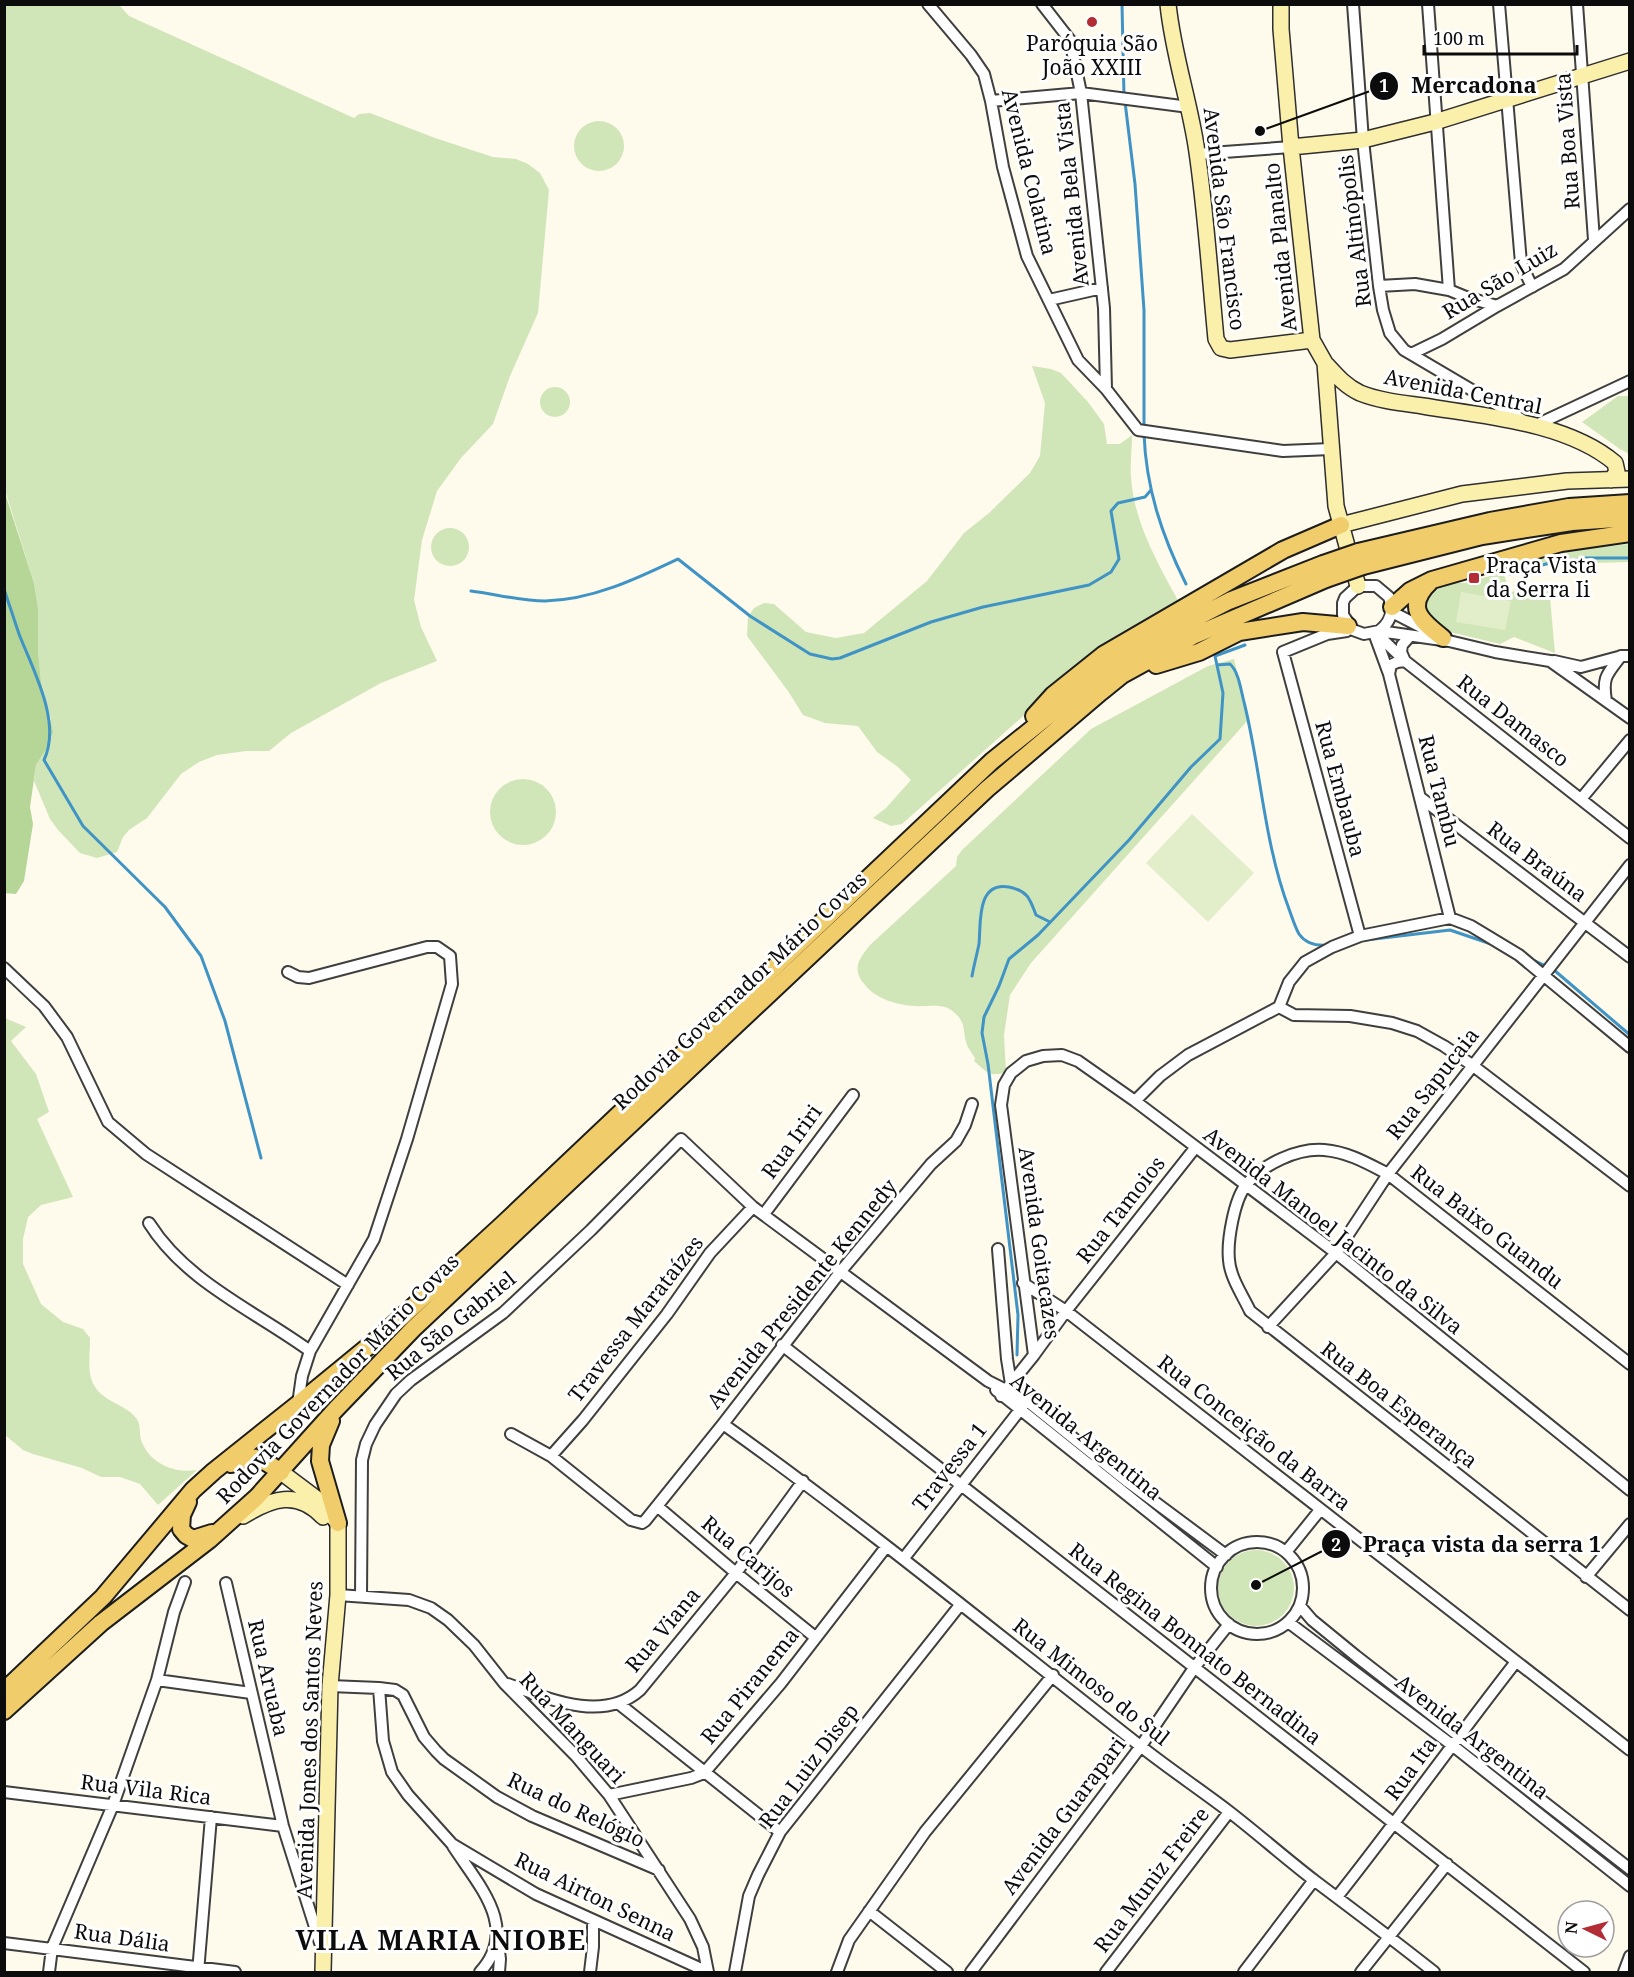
<svg xmlns="http://www.w3.org/2000/svg" width="1634" height="1977" font-family="'Noto Serif',serif">
	<rect width="100%" height="100%" fill="#fefaec"/>
	<path fill="#d1e6b8" d="M 4,5 L 119,5 L 129,16 L 354,118 L 359,114 L 370,113 L 435,138 L 493,157 L 516,159 L 528,164 L 540,173 L 549,190 L 538,313 L 510,376 L 493,424 L 461,458 L 437,491 L 422,540 L 414,600 L 421,627 L 437,661 L 381,683 L 291,733 L 269,751 L 246,751 L 217,755 L 199,762 L 181,774 L 147,818 L 129,830 L 123,837 L 117,852 L 97,858 L 80,853 L 58,830 L 50,819 L 34,781 L 36,765 L 47,748 L 51,719 L 41,682 L 38,650 L 38,608 L 34,583 L 5,490 Z
		M574 146a25 25 0 1 1 50 0a25 25 0 1 1-50 0Z
		M 1032,366 L 1051,369 L 1061,373 L 1088,402 L 1104,424 L 1107,444 L 1120,444 L 1132,435 C 1132,449 1130,463 1131,477 C 1134,524 1159,565 1181,606 L 1086,660 L 902,824 L 891,826 L 873,818 L 886,808 L 911,780 L 898,767 L 877,752 L 858,726 L 825,723 L 803,715 L 788,691 L 747,636 L 748,617 L 754,608 L 764,603 L 774,604 L 806,632 L 836,638 L 864,633 L 927,581 L 964,533 L 989,513 L 1030,473 L 1040,456 L 1045,403 Z
		M540 402a15 15 0 1 1 30 0a15 15 0 1 1-30 0Z
		M 1618,396 L 1629,396 L 1629,454 L 1620,449 L 1582,422 Z
		M431 547a19 19 0 1 1 38 0a19 19 0 1 1-38 0Z
		M 1629,544 L 1629,562 L 1521,565 L 1522,556 Z
		M 1503,572 L 1510,592 L 1549,587 L 1555,653 L 1514,637 L 1500,644 L 1450,632 L 1432,623 L 1424,605 L 1427,593 L 1441,582 L 1466,583 Z
		M 1234,659 L 1248,720 L 1031,963 L 1010,995 L 1004,1035 L 1006,1072 C 989,1078 986,1071 974,1061 L 975,1058 C 973,1055 969,1049 968,1047 C 961,1032 969,1023 951,1010 C 941,1003 927,1007 915,1006 C 897,1005 876,999 865,985 C 851,969 859,959 870,945 L 956,866 L 957,857 L 962,850 L 1091,729 L 1208,666 Z
		M490 812a33 33 0 1 1 66 0a33 33 0 1 1-66 0Z
		M 5,1018 L 26,1027 L 11,1041 L 36,1074 L 49,1112 L 37,1119 L 73,1197 L 41,1205 L 28,1217 L 23,1239 L 23,1264 L 41,1304 L 63,1322 L 83,1329 L 90,1338 C 90,1367 83,1386 113,1402 C 121,1406 131,1411 136,1418 C 141,1424 139,1432 141,1440 C 149,1463 174,1474 197,1470 L 158,1505 L 140,1484 L 120,1477 L 101,1477 L 82,1468 L 33,1454 L 23,1450 L 5,1435 Z
		M1218 1588a38 38 0 1 1 76 0a38 38 0 1 1-76 0Z"/>
	<path fill="#b6d698" d="M 4,490 L 34,583 L 38,608 L 38,650 L 41,682 L 53,732 L 47,748 L 36,765 L 30,807 L 33,824 L 24,881 L 16,894 L 4,893 Z"/>
	<path fill="#e2eec9" d="M 1461,592 L 1511,601 L 1505,630 L 1456,622 Z
		M 1192,814 L 1254,873 L 1208,922 L 1146,863 Z"/>
	<g fill="none" stroke-linecap="round" stroke-linejoin="round">
		<path stroke="#3f93c5" stroke-width="3" d="M 1122,4 L 1124,96
			M 1125,102 L 1135,184 L 1144,310 L 1144,428
			M 1144,434 C 1146,488 1162,536 1186,584
			M 1510,574 L 1546,564 L 1587,558 L 1630,558
			M 4,589 C 9,604 14,619 19,634 C 33,670 62,722 44,760 L 83,826 L 165,907 L 201,956 L 225,1021 L 261,1158
			M 471,591 C 495,594 521,601 545,601 C 592,600 636,579 678,559 L 750,616 L 810,654 L 832,659 L 840,658 L 931,622 L 983,607 L 1089,585 L 1111,572 L 1119,559 L 1111,511 L 1118,503 L 1145,497 L 1151,490
			M 1217,665 L 1230,664 C 1239,672 1241,691 1244,702 C 1261,770 1264,843 1289,909 C 1292,917 1295,927 1299,934 C 1306,944 1317,946 1328,945
			M 1366,940 L 1450,930 L 1491,944
			M 1531,959 L 1546,966
			M 1554,970 L 1630,1035
			M 972,976 C 974,965 977,954 979,944 C 981,924 976,881 1009,887 C 1028,891 1030,899 1036,915 L 1050,922
			M 1017,1355 L 1018,1315 L 988,1064 L 982,1033 L 984,1017 L 999,986 L 1009,959 L 1038,935 L 1129,840 L 1191,767 L 1220,739 L 1223,693 L 1215,656 L 1245,645"/>
		<g stroke="#3f3f3f" stroke-width="14">
			<path id="street" d="M 928,4 L 971,55 L 984,74 L 991,101 L 1003,167 L 1027,256 L 1078,360 L 1106,389 L 1138,430 L 1283,451 L 1331,449
				M 1042,4 L 1070,40 L 1081,93 L 1104,308 L 1106,389
				M 1353,4 L 1363,140 L 1379,286 L 1383,310 L 1390,333 L 1404,350 L 1521,419
				M 1428,4 L 1449,290 L 1466,297 L 1497,306
				M 1499,4 L 1521,263 L 1532,287
				M 1577,4 L 1594,240
				M 991,101 L 1081,93 L 1189,107
				M 1197,154 L 1291,147
				M 1379,286 L 1415,284 L 1449,290
				M 1049,300 L 1102,288
				M 1411,354 L 1442,339 L 1497,306 L 1564,269 L 1630,209
				M 1536,425 L 1630,381
				M 1392,612 L 1427,630
				M 1347,631 L 1327,634 L 1283,652 L 1360,936
				M 1379,631 C 1391,622 1394,611 1389,597 L 1376,586 L 1358,586 L 1345,598 L 1343,603 L 1343,615 L 1353,630 L 1364,634 L 1379,631 L 1449,641 L 1495,652 L 1550,661 L 1630,718
				M 1374,633 L 1389,674 L 1450,918
				M 1376,633 L 1405,661 L 1630,838
				M 1554,661 L 1581,667 L 1622,656 L 1630,656
				M 1389,674 L 1391,665 L 1397,662 L 1405,661 L 1401,652 L 1402,645 L 1410,636
				M 1606,701 C 1602,677 1607,674 1621,656
				M 1421,798 L 1630,957
				M 1581,799 L 1630,740
				M 4,968 L 44,1006 L 67,1037 L 108,1122 L 146,1154 L 348,1285
				M 288,972 L 298,977 L 309,978 L 427,947 L 437,947 L 450,956 L 452,984 L 407,1139 L 374,1239 L 310,1351 L 302,1376 L 298,1404
				M 1279,1007 L 1294,1015 L 1350,1016 L 1392,1023 L 1417,1031 L 1444,1046 L 1472,1065 L 1630,1186
				M 1135,1101 L 1160,1076 L 1188,1055 L 1279,1007 L 1289,982 L 1305,962 L 1332,947 L 1360,936 L 1450,918 L 1471,926 L 1519,955 L 1630,1047
				M 764,1214 L 853,1095
				M 149,1223 C 186,1282 255,1311 310,1351
				M 998,1249 L 1007,1359 L 1011,1384
				M 1023,1283 L 1066,1311 L 1630,1750
				M 1268,1327 L 1336,1253 L 1388,1174 L 1630,865
				M 782,1345 L 1584,1972
				M 1034,1355 L 1066,1311 L 1195,1148
				M 1630,1364 L 1388,1174 C 1367,1163 1348,1152 1324,1150 C 1297,1148 1263,1164 1246,1185 C 1234,1200 1227,1241 1229,1260 C 1230,1277 1243,1296 1250,1311 L 1630,1610
				M 996,1390 L 1217,1567
				M 1001,1396 L 1034,1355 L 1001,1105 L 1004,1085 L 1011,1073 L 1026,1061 L 1043,1056 L 1062,1055 L 1078,1061 L 1135,1101 L 1336,1253 L 1630,1490
				M 723,1424 C 866,1526 1001,1637 1139,1745 C 1168,1768 1198,1788 1227,1810 C 1257,1833 1285,1858 1315,1881 C 1355,1911 1395,1941 1434,1972
				M 511,1434 L 551,1456 L 631,1520 L 642,1523 L 645,1521 L 723,1424 L 841,1271 L 931,1164 L 956,1141 L 965,1125 L 972,1104
				M 551,1456 L 583,1420 L 667,1314 L 710,1253 L 753,1207
				M 657,1506 L 736,1573 L 815,1637
				M1211 1588a46 46 0 1 1 92 0a46 46 0 1 1-92 0Z
				M 1286,1552 L 1320,1510
				M 904,1558 L 1023,1406
				M 1586,1577 L 1630,1524
				M 226,1583 L 283,1826 L 320,1943
				M 338,1595 L 409,1600 L 431,1608 L 448,1620 L 474,1645 L 504,1683 L 576,1756 L 609,1795 L 690,1919 L 703,1947 L 708,1972
				M 361,1596 L 362,1460 L 366,1444 L 375,1425 L 396,1394 L 411,1380 L 503,1313 L 591,1230 L 681,1139 L 753,1207 L 988,1381 L 1026,1400 L 1128,1482 L 1226,1555
				M 1300,1606 L 1312,1620 L 1356,1656 L 1630,1869
				M 1288,1622 L 1452,1745 L 1630,1886
				M 157,1680 L 251,1693
				M 508,1684 C 549,1699 603,1723 640,1690 L 736,1573 L 803,1481
				M 330,1686 L 379,1688 L 383,1741 L 392,1772 L 408,1795 L 452,1844 L 536,1894 L 708,1972
				M 379,1688 L 395,1690 L 403,1695 L 424,1737 L 436,1751 L 444,1759 L 497,1797 L 532,1816 L 659,1870
				M 618,1703 L 780,1832
				M 4,1792 L 283,1826
				M 609,1795 L 691,1778 L 704,1773 L 781,1683 L 886,1547
				M 453,1846 C 479,1886 520,1928 480,1972
				M 1337,1897 C 1398,1820 1455,1740 1515,1663
				M 869,1911 L 947,1972
				M 4,1943 L 235,1972
				M 498,1943 L 500,1959 L 499,1972
				M 49,1972 L 52,1948 L 113,1805 L 157,1680 L 174,1612 L 185,1582
				M 198,1972 L 211,1817
				M 590,1972 L 593,1947 L 593,1921
				M 735,1972 L 749,1896 L 758,1875 L 780,1832 L 960,1605
				M 837,1972 L 849,1940 L 925,1832 L 1053,1675
				M 971,1972 L 1141,1746 L 1194,1668 L 1229,1624
				M 1106,1972 L 1229,1812
				M 1244,1972 L 1314,1880
				M 1361,1972 L 1447,1864
				M 1624,1972 L 1630,1956"/>
		</g>
		<g stroke="#2e2e2e" stroke-width="18">
			<path id="secondary" d="M 1168,4 C 1173,55 1190,102 1197,152 C 1206,214 1210,277 1216,339 L 1221,348 L 1230,350 L 1312,340
				M 1281,4 L 1281,29 L 1291,147 L 1312,340 L 1325,363 L 1336,506 L 1358,586
				M 1291,147 L 1363,140 L 1435,122 L 1630,61
				M 1325,363 C 1335,374 1345,386 1360,393 C 1380,401 1402,403 1423,406 C 1483,416 1567,422 1615,463 L 1617,472 L 1611,480
				M 1341,525 L 1462,494 L 1567,481 L 1630,479
				M 281,1472 L 321,1502 L 338,1523 L 338,1595 L 330,1686 L 323,1972
				M 243,1516 C 271,1499 297,1489 323,1517"/>
		</g>
		<g stroke="#1d1d1d" stroke-width="20">
			<path id="primary" d="M 1358,552 L 1490,521 L 1569,507 L 1630,503
				M 1363,566 L 1482,536 L 1572,522 L 1630,518
				M 1430,582 C 1404,607 1421,621 1443,638
				M 1392,607 L 1410,591 L 1432,580 L 1561,543 L 1630,533
				M 1156,665 L 1199,652 L 1239,632 L 1303,622 L 1348,626
				M 1034,716 L 1053,695 L 1103,655 L 1283,550 L 1341,525
				M 331,1421 L 321,1445 L 320,1461 L 338,1523
				M 231,1464 C 254,1451 261,1459 281,1472
				M 188,1502 L 182,1515 L 181,1529 L 186,1535 L 193,1539 L 212,1533
				M 4,1691 L 103,1597 L 193,1490 L 214,1471 L 298,1404 L 381,1336 L 502,1225 L 992,761 L 1104,671 L 1188,622 L 1229,601 L 1323,564
				M 4,1711 L 101,1623 L 209,1540 L 257,1497 L 336,1409 L 413,1329 L 987,789 L 1101,692 L 1122,675 L 1193,636 L 1326,579"/>
		</g>
		<use href="#street" stroke="#fff" stroke-width="10"/>
		<use href="#secondary" stroke="#faefab" stroke-width="15"/>
		<use href="#primary" stroke="#f0cc6a" stroke-width="16"/>
		<g stroke="#1d1d1d" stroke-width="20" stroke-linecap="butt">
			<path id="primary-bridge" d="M 1323,564 L 1358,552
				M 1326,579 L 1363,566"/>
		</g>
		<use href="#primary-bridge" stroke="#f0cc6a" stroke-width="16"/>
	</g>
	<g fill="#b32d37" stroke="#fff" stroke-width="2">
		<circle cx="1092" cy="22" r="6"/>
		<rect x="1468" y="572" width="12" height="12" rx="3"/>
	</g>
	<g text-anchor="middle" stroke-width="6" stroke-linejoin="round" paint-order="stroke">
		<g font-size="21" fill="#0c0c0c" stroke="#fff">
			<text x="1092" y="51">Paróquia São<tspan x="1092" dy="24">João XXIII</tspan></text>
			<text x="1486" y="573" text-anchor="start">Praça Vista<tspan x="1486" dy="24">da Serra Ii</tspan></text>
		</g>
		<g font-size="21" fill="#0c0c0c" stroke="#fff">
			<text transform="translate(1568 141) rotate(-94)" y="7">Rua Boa Vista</text>
			<text transform="translate(1029 172) rotate(76)" y="7">Avenida Colatina</text>
			<text transform="translate(1072 194) rotate(-96)" y="7">Avenida Bela Vista</text>
			<text transform="translate(1224 219) rotate(83)" y="7">Avenida São Francisco</text>
			<text transform="translate(1355 231) rotate(-97)" y="7">Rua Altinópolis</text>
			<text transform="translate(1281 247) rotate(-96)" y="7">Avenida Planalto</text>
			<text transform="translate(1500 281) rotate(-31)" y="7">Rua São Luiz</text>
			<text transform="translate(1463 392) rotate(11)" y="7">Avenida Central</text>
			<text transform="translate(1513 721) rotate(38)" y="7">Rua Damasco</text>
			<text transform="translate(1340 789) rotate(75)" y="7">Rua Embauba</text>
			<text transform="translate(1439 791) rotate(76)" y="7">Rua Tambu</text>
			<text transform="translate(1537 862) rotate(37)" y="7">Rua Braúna</text>
			<text transform="translate(740 991) rotate(-43)" y="7">Rodovia Governador Mário Covas</text>
			<text transform="translate(1433 1084) rotate(-52)" y="7">Rua Sapucaia</text>
			<text transform="translate(792 1142) rotate(-54)" y="7">Rua Iriri</text>
			<text transform="translate(1121 1210) rotate(-52)" y="7">Rua Tamoios</text>
			<text transform="translate(1487 1227) rotate(38)" y="7">Rua Baixo Guandu</text>
			<text transform="translate(1333 1231) rotate(38)" y="7">Avenida Manoel Jacinto da Silva</text>
			<text transform="translate(1039 1243) rotate(82)" y="7">Avenida Goitacazes</text>
			<text transform="translate(802 1294) rotate(-51)" y="7">Avenida Presidente Kennedy</text>
			<text transform="translate(636 1319) rotate(-52)" y="7">Travessa Marataízes</text>
			<text transform="translate(451 1326) rotate(-39)" y="7">Rua São Gabriel</text>
			<text transform="translate(338 1379) rotate(-46)" y="7">Rodovia Governador Mário Covas</text>
			<text transform="translate(1399 1405) rotate(38)" y="7">Rua Boa Esperança</text>
			<text transform="translate(1254 1433) rotate(38)" y="7">Rua Conceição da Barra</text>
			<text transform="translate(1086 1437) rotate(39)" y="7">Avenida Argentina</text>
			<text transform="translate(950 1467) rotate(-52)" y="7">Travessa 1</text>
			<text transform="translate(748 1557) rotate(40)" y="7">Rua Carijos</text>
			<text transform="translate(663 1630) rotate(-50)" y="7">Rua Viana</text>
			<text transform="translate(1195 1644) rotate(38)" y="7">Rua Regina Bonnato Bernadina</text>
			<text transform="translate(268 1678) rotate(77)" y="7">Rua Aruaba</text>
			<text transform="translate(1091 1682) rotate(38)" y="7">Rua Mimoso do Sul</text>
			<text transform="translate(750 1686) rotate(-51)" y="7">Rua Piranema</text>
			<text transform="translate(572 1728) rotate(47)" y="7">Rua Manguari</text>
			<text transform="translate(1472 1737) rotate(38)" y="7">Avenida Argentina</text>
			<text transform="translate(310 1740) rotate(-88)" y="7">Avenida Jones dos Santos Neves</text>
			<text transform="translate(809 1766) rotate(-53)" y="7">Rua Luiz Disep</text>
			<text transform="translate(1411 1769) rotate(-54)" y="7">Rua Ita</text>
			<text transform="translate(146 1790) rotate(7)" y="7">Rua Vila Rica</text>
			<text transform="translate(576 1810) rotate(25)" y="7">Rua do Relógio</text>
			<text transform="translate(1064 1816) rotate(-53)" y="7">Avenida Guarapari</text>
			<text transform="translate(1152 1880) rotate(-53)" y="7">Rua Muniz Freire</text>
			<text transform="translate(595 1897) rotate(26)" y="7">Rua Airton Senna</text>
			<text transform="translate(122 1938) rotate(8)" y="7">Rua Dália</text>
		</g>
		<g font-size="27" font-weight="bold" letter-spacing="1.5" fill="#0c0c0c" stroke="#fff">
			<text x="441" y="1950">VILA MARIA NIOBE</text>
		</g>
	</g>
	<path fill="none" stroke="#0c0c0c" stroke-width="2" d="M1260 131L1384 86M1256 1585L1336 1544"/>
	<g fill="#0c0c0c" stroke="#fff" stroke-width="2">
		<circle cx="1260" cy="131" r="6"/>
		<circle cx="1256" cy="1585" r="6"/>
		<circle cx="1384" cy="86" r="15"/>
		<circle cx="1336" cy="1544" r="15"/>
	</g>
	<g font-size="18" text-anchor="middle" font-weight="bold" fill="#fff">
		<text x="1384" y="92">1</text>
		<text x="1336" y="1551">2</text>
	</g>
	<g font-size="22" text-anchor="middle" font-weight="bold" fill="#0c0c0c" stroke="#fff" stroke-width="6" stroke-linejoin="round" paint-order="stroke">
		<text x="1474" y="93">Mercadona</text>
		<text x="1482" y="1552">Praça vista da serra 1</text>
	</g>
	<rect width="1634" height="1977" fill="none" stroke="#0c0c0c" stroke-width="12"/>
	<g transform="translate(1586 1929) rotate(275)"><circle r="28" fill="#ffffff" stroke="#9e9e9e" stroke-width="1.5"/>
	<path d="M0-4.5L10 22L0 15L-10 22Z" fill="#b32d37"/>
	<text y="-9" font-size="16" font-weight="bold" text-anchor="middle" fill="#0c0c0c">N</text>
	</g>
	<path d="M1424 45v9h153v-9" fill="none" stroke="#0c0c0c" stroke-width="3"/>
	<text x="1433" y="45" font-size="18" fill="#0c0c0c" stroke="#ffffff" stroke-width="4.5" paint-order="stroke">100 m</text>
</svg>
